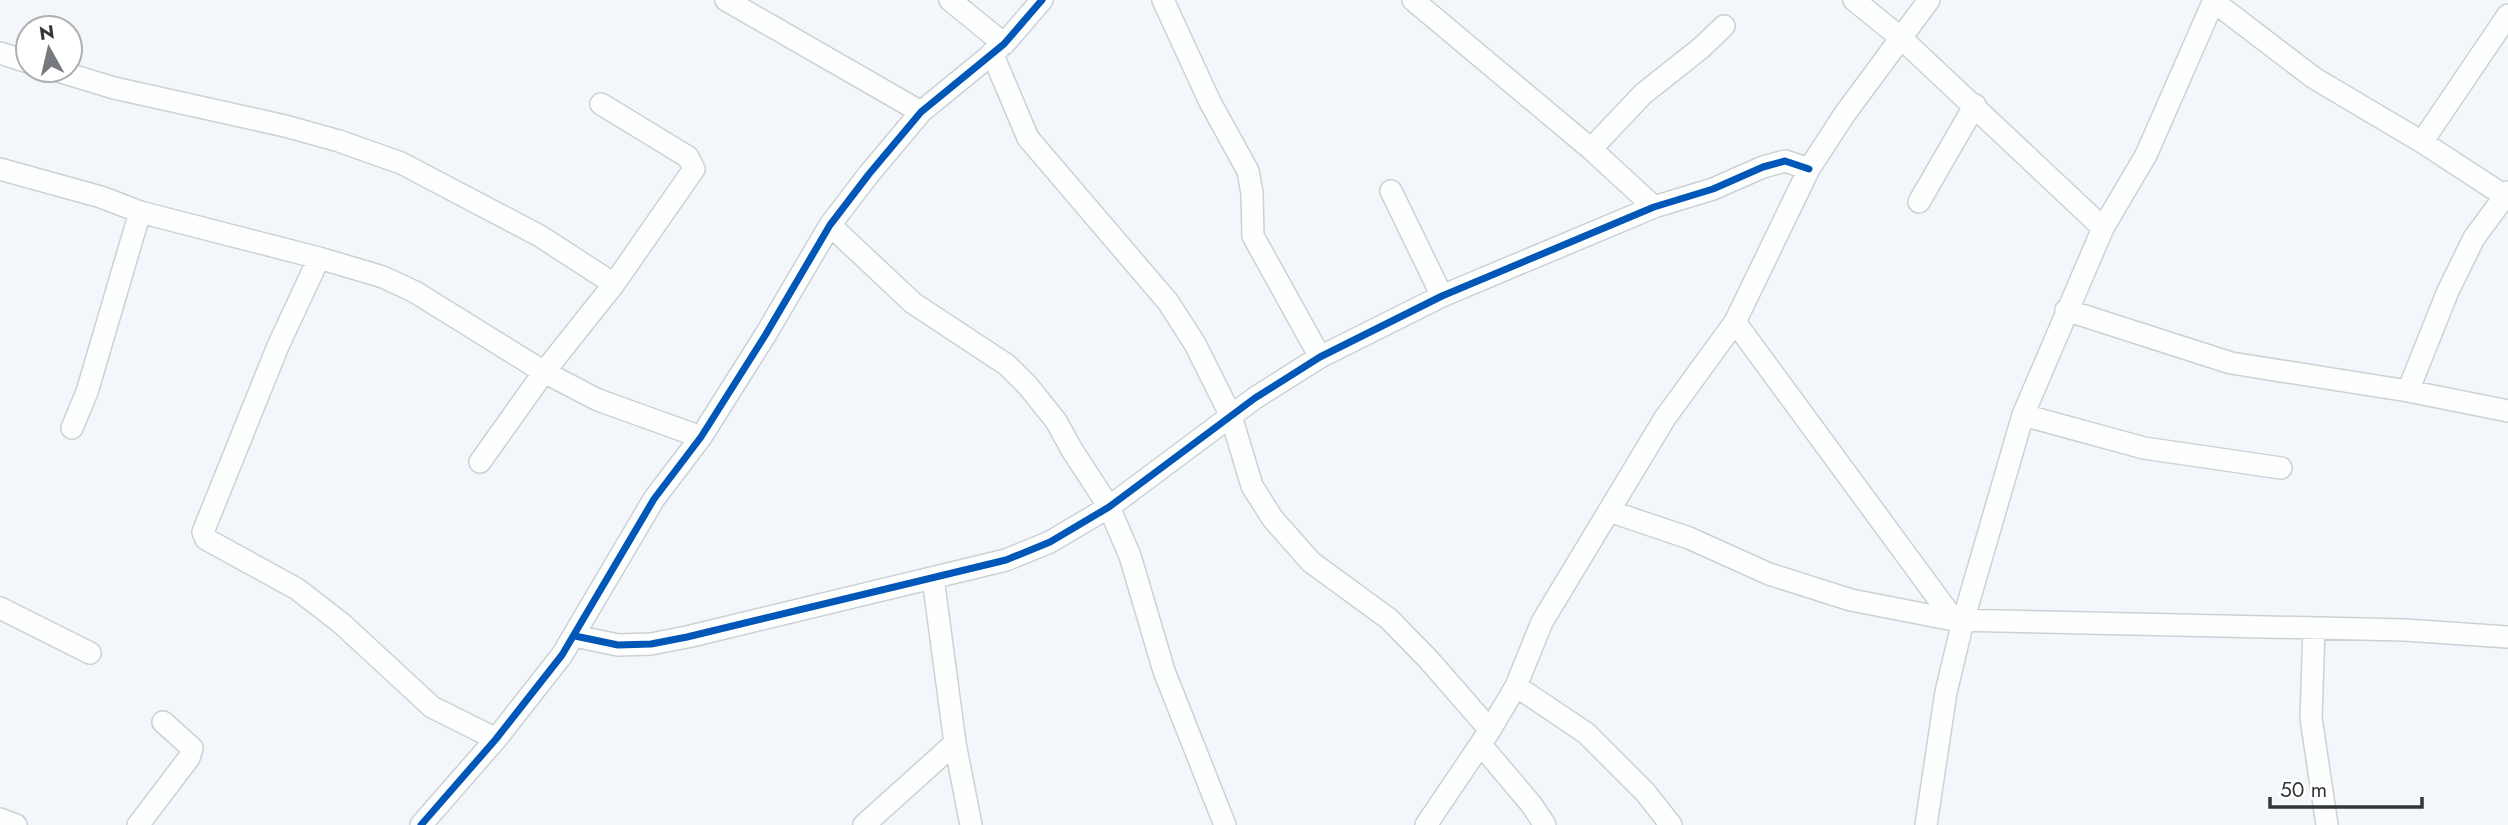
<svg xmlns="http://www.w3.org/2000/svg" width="2508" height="825" font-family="Jost,sans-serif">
	<rect width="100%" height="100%" fill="#f3f6fa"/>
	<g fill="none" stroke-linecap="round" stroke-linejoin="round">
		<g stroke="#ced1d4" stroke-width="24">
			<path id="minor" d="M 726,0 L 921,112
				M 950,0 L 1004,44
				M 1163,0 L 1210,102 L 1248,171 L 1252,193 L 1253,236 L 1320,357
				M 1413,0 L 1591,149 L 1654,207
				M 1854,0 L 1901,38 L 2103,228
				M 2213,1 L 2314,78 L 2422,142 L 2508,198
				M 0,53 L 28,62
				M 992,53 L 1028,138 L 1168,302 L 1195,344 L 1231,416 L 1252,486 L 1273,519 L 1311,562 L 1389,619 L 1429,660 L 1490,730
				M 55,70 L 114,88 L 285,126 L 339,141 L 401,163 L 540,236 L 614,284
				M 2422,142 L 2508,15
				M 1591,149 L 1643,94 L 1701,48 L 1724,26
				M 0,169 L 101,197 L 140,212 L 319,258 L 383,277 L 415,292 L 544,372 L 598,400 L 701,437
				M 1391,191 L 1442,296
				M 1919,202 L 1975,105
				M 830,225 L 913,303 L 1007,365 L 1028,386 L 1056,421 L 1072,450 L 1109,507 L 1130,556 L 1164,671 L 1225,825
				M 319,258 L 278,346 L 203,532 L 206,539 L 297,589 L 341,623 L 432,707 L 496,739
				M 2066,310 L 2231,363 L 2408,391 L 2508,411
				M 1735,322 L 1954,620 L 2405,630 L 2508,637
				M 2408,391 L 2448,291 L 2474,238 L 2508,192
				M 2023,415 L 2144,448 L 2281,468
				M 72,428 L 87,392 L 140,212
				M 480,462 L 544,372 L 614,284 L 694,169 L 688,157 L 601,104
				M 1609,511 L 1689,538 L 1769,574 L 1851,600 L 1954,620
				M 933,578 L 955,743 L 971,825
				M 0,608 L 90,653
				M 2314,629 L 2311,718 L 2327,825
				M 575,636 L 618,645 L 651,644 L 687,637 L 1006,560 L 1050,542 L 1109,507 L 1255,398 L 1320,357 L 1442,296 L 1654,207 L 1713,189 L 1763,167 L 1785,161 L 1809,169
				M 1516,686 L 1586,733 L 1645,792 L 1671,825
				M 1481,745 L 1531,804 L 1545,825
				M 0,819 L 16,825
				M 138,825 L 189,758 L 192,748 L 163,722
				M 421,825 L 496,739 L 562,655 L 654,499 L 701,437 L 766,334 L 830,225 L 869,174 L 921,112 L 1004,44 L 1042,0
				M 864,825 L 955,743
				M 1426,825 L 1490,730 L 1516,686 L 1542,622 L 1665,418 L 1735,322 L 1809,169 L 1844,115 L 1929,0
				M 1926,825 L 1946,692 L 1963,621 L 2023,415 L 2103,228 L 2146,155 L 2214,0"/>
		</g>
		<use href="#minor" stroke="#fdfefe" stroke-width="21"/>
		<g stroke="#fff" stroke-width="11">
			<path id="cycleway" d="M 575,636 L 618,645 L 651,644 L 687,637 L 1006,560 L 1050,542 L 1109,507 L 1255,398 L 1320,357 L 1442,296 L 1654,207 L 1713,189 L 1763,167 L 1785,161 L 1809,169
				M 421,825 L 496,739 L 562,655 L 654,499 L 701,437 L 766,334 L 830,225 L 869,174 L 921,112 L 1004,44 L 1042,0"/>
		</g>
		<use href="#cycleway" stroke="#0057b8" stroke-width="7"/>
	</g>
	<g transform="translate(49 49) rotate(352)"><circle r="33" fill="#ffffff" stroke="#adafb0" stroke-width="2"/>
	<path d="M0-5L12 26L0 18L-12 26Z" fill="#76797d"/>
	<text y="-10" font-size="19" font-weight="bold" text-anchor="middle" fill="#333639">N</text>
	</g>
	<path d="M2270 797v10h152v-10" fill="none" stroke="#333639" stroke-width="3.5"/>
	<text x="2280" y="797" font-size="21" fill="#333639" stroke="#ffffff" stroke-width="5" paint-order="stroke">50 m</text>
</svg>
